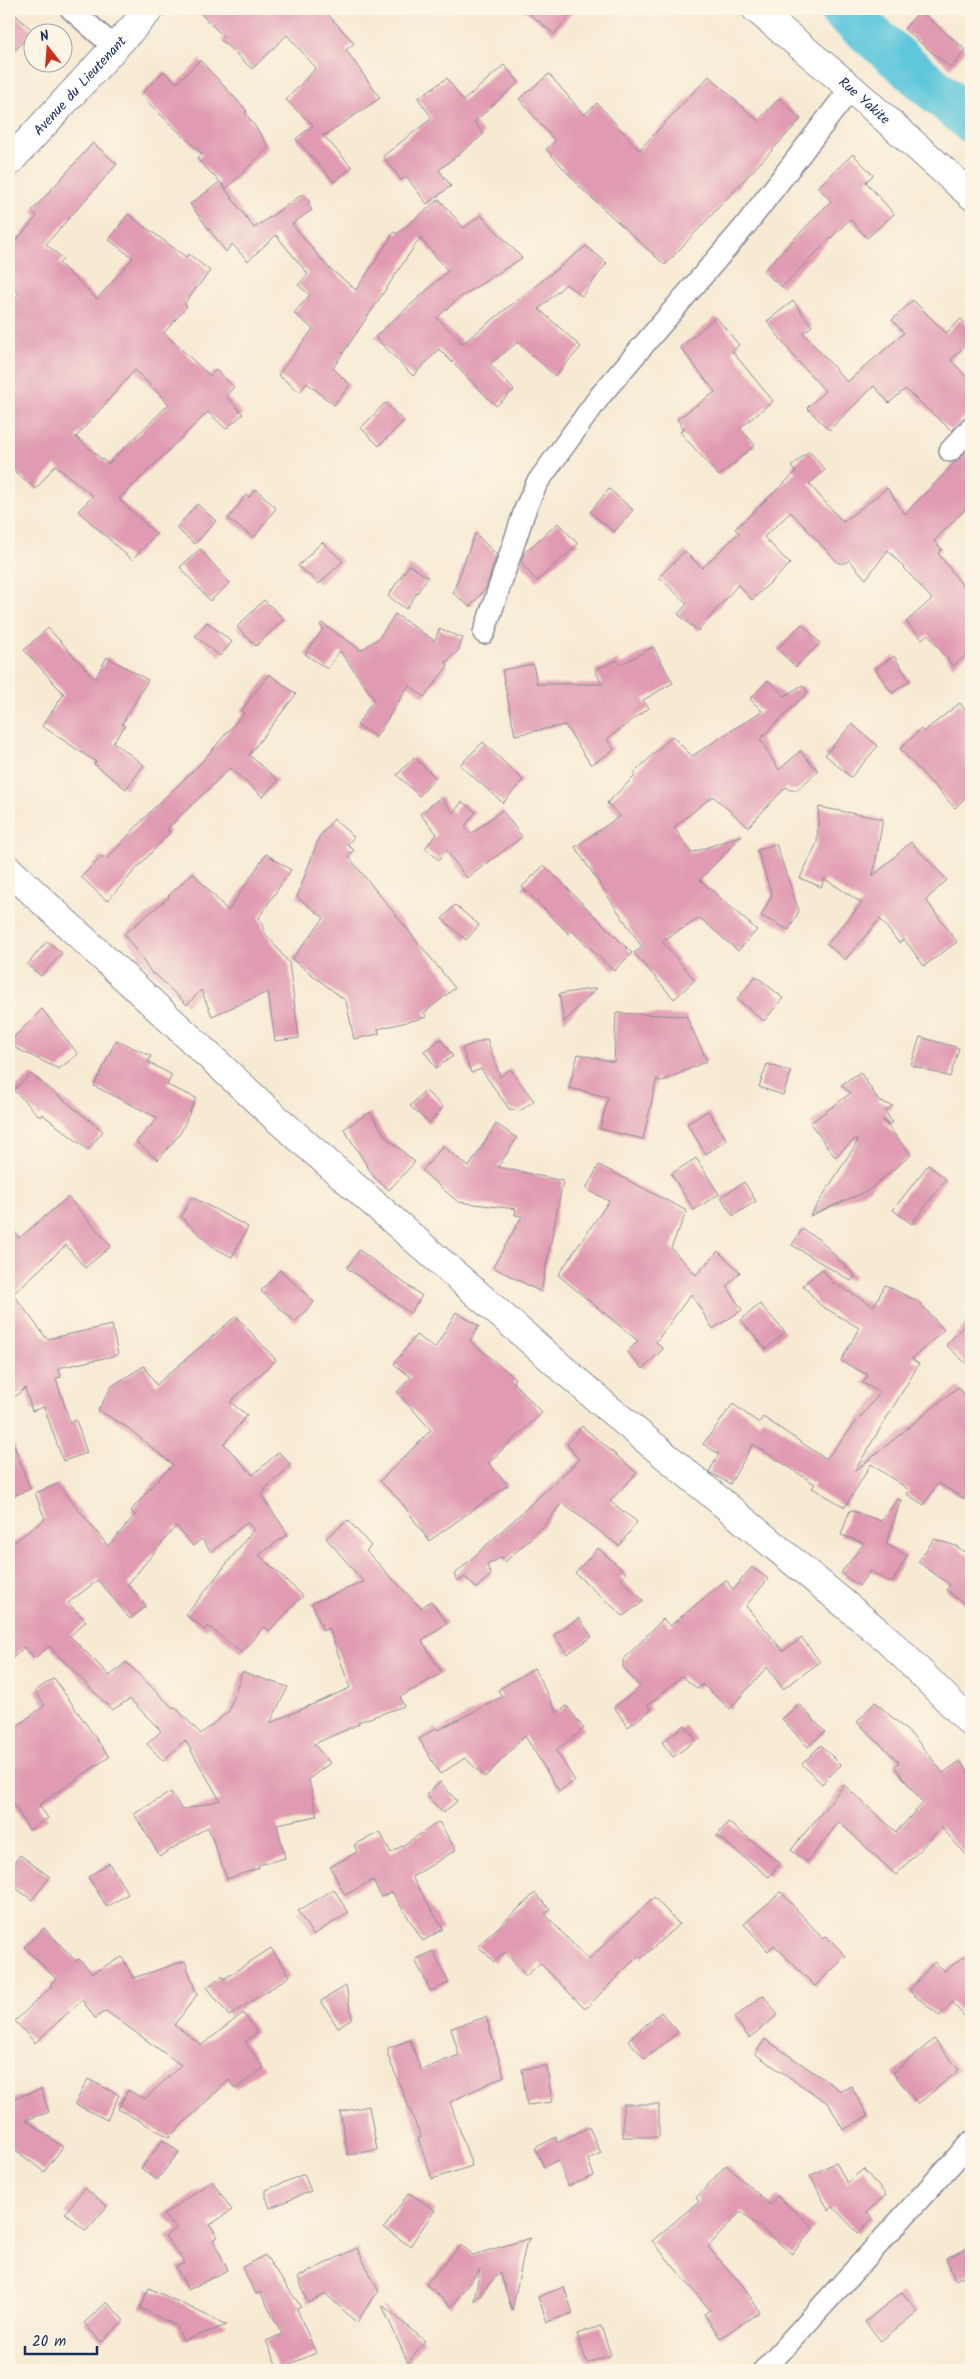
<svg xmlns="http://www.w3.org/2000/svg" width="980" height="2379" font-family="Kalam,sans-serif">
	<rect width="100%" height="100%" fill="#fcf5e5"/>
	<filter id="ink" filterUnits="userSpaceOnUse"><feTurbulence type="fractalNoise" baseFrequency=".02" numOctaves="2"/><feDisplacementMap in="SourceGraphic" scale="10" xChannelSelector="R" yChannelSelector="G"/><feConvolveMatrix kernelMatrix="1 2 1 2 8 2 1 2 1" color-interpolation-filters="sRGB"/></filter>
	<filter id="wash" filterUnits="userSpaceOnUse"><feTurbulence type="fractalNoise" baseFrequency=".0096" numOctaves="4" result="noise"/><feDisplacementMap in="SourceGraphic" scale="20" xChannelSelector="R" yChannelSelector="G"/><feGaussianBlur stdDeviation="1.12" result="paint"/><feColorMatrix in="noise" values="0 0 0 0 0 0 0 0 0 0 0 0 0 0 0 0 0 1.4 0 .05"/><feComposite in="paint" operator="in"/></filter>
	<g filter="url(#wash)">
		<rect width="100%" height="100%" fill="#f7ead3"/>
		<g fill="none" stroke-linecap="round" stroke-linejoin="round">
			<path stroke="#5fc7db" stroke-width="44" d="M 841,9 L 971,121"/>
		</g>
		<g id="blocks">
			<path fill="#e09ab1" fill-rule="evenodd" d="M 9,9 L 33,31 L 9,57 Z
				M 196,9 L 323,9 L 354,43 L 346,50 L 380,98 L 324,136 L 322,134 L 352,167 L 334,182 L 296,139 L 313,125 L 286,100 L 316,68 L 287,35 L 252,69 L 221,40 L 224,37 Z
				M 523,9 L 575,9 L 554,34 Z
				M 920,11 L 966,50 L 951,68 L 904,29 Z
				M 200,60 L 247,111 L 245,112 L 269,147 L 226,189 L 221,183 L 254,228 L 303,194 L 310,202 L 308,204 L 312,210 L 292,224 L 327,266 L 356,290 L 394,232 L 397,234 L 439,199 L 464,228 L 481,215 L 522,258 L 459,298 L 437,318 L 463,343 L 586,246 L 607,263 L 582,296 L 566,284 L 539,309 L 581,347 L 555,376 L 518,342 L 490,364 L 514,390 L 496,406 L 439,349 L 413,376 L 375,337 L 448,271 L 420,238 L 333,368 L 350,385 L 334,405 L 307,383 L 300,392 L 278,375 L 313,329 L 294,313 L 310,295 L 298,285 L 308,274 L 276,235 L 248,261 L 232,244 L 226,252 L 190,204 L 220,182 L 197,159 L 202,154 L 140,95 L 164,71 L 177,83 Z
				M 504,65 L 519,82 L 474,122 L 484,134 L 439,170 L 451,186 L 427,204 L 406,176 L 401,180 L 383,156 L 432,118 L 418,98 L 447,78 L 463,101 Z
				M 549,74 L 584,115 L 597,103 L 639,150 L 709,76 L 758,121 L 779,98 L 801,119 L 665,265 L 584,191 L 546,149 L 555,141 L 519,99 Z
				M 93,143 L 117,164 L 46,244 L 63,259 L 59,263 L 97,299 L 133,258 L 109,240 L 128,214 L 186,257 L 189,254 L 210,271 L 184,304 L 187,306 L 164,333 L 210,376 L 216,370 L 234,387 L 226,396 L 243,414 L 226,429 L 208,412 L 119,499 L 156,534 L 132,560 L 78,511 L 93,496 L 55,465 L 36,489 L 9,467 L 9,304 L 19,293 L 9,285 L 9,249 L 37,216 L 32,211 ZM 135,370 L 169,404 L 108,464 L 76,437 Z
				M 853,154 L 873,175 L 866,182 L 894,214 L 867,238 L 850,219 L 782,287 L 763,271 L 831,201 L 818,187 Z
				M 913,300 L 946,333 L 961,319 L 971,329 L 971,339 L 951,360 L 971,382 L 971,416 L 962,419 L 952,431 L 905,389 L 889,403 L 874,386 L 829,430 L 807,408 L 825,391 L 795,358 L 767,321 L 793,301 L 812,326 L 803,333 L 847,382 L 904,333 L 892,320 Z
				M 716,317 L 739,345 L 732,351 L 773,401 L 740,428 L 755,445 L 719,476 L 680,432 L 684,429 L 677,419 L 715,392 L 680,347 Z
				M 385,403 L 404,421 L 379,446 L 361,428 Z
				M 971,446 L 971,503 L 934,541 L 942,549 L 938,553 L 971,597 L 971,652 L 953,666 L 928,634 L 922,639 L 906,622 L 932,599 L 888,550 L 866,579 L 849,560 L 845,563 L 838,563 L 791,512 L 764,537 L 790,564 L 752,600 L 738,585 L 698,631 L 678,614 L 687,604 L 659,577 L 685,551 L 702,568 L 739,533 L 735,529 L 796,472 L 791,467 L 809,451 L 825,470 L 809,484 L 843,522 L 887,488 L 905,514 Z
				M 256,489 L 276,508 L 254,538 L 228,519 L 246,495 L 249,497 Z
				M 609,489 L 633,510 L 614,532 L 590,512 Z
				M 197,504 L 216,521 L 195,544 L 176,528 Z
				M 558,523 L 578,544 L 537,581 L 521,563 L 524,553 Z
				M 475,533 L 497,555 L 486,588 L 470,607 L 453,593 Z
				M 322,542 L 343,561 L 319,584 L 298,566 Z
				M 200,549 L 230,583 L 210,601 L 180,567 Z
				M 409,565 L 428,577 L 406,609 L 388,596 Z
				M 264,600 L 284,619 L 256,646 L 237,627 Z
				M 395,614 L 435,641 L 439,629 L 463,638 L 458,651 L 446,662 L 448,666 L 424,697 L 409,685 L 376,737 L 357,725 L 374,699 L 340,651 L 327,669 L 305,654 L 323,629 L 320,625 L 322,623 L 361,650 L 379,638 Z
				M 207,622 L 232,642 L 220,656 L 195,636 Z
				M 802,624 L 820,643 L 796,667 L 777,649 Z
				M 48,628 L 95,679 L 107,657 L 148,680 L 122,724 L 125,726 L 113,742 L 144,765 L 126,789 L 94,764 L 96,762 L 42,726 L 64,694 L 24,650 Z
				M 653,647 L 673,683 L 643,700 L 649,708 L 607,739 L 614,750 L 591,765 L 565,725 L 515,735 L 502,670 L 533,664 L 537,684 L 602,684 L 595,670 L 617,660 L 620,665 Z
				M 894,656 L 910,681 L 892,693 L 875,669 Z
				M 269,674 L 296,694 L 249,755 L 278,780 L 263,797 L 230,768 L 167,829 L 170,832 L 107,901 L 81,877 L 102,856 L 106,860 L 149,813 L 200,764 L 244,713 L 241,711 Z
				M 768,680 L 785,696 L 802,685 L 808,692 L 760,739 L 779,770 L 800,751 L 818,771 L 797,790 L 790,790 L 786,787 L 748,827 L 713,796 L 674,827 L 691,853 L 742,835 L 700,880 L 757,930 L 738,951 L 700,918 L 662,941 L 695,980 L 674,999 L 634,953 L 642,947 L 575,847 L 620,816 L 607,803 L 635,776 L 633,774 L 672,736 L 692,756 L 762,711 L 750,699 Z
				M 960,703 L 971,718 L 971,792 L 955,808 L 900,749 L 921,729 L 923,732 Z
				M 852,724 L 878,746 L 851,777 L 825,755 Z
				M 483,742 L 523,780 L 503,803 L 460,765 Z
				M 414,757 L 436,778 L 419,796 L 397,775 Z
				M 441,797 L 453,813 L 462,802 L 476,812 L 465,826 L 471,834 L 502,810 L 522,837 L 467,878 L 446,850 L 439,860 L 425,848 L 437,834 L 420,814 Z
				M 819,807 L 883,819 L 873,876 L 911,842 L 947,880 L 926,900 L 957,942 L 924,966 L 904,939 L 899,943 L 880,919 L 845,960 L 827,944 L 862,903 L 825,879 L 821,887 L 800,878 L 817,843 Z
				M 334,819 L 354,837 L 347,845 L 354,850 L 348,856 L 455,988 L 424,1013 L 427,1017 L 378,1029 L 379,1034 L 354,1039 L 346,1001 L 292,959 L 324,918 L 297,897 L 319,837 Z
				M 776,844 L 799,911 L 789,930 L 761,916 L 772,895 L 757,850 Z
				M 266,854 L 291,870 L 259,917 L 265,933 L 289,963 L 299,1038 L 275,1041 L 268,992 L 212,1016 L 201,990 L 187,1005 L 154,973 L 153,975 L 124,934 L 169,897 L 168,896 L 193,873 L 228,911 Z
				M 544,865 L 632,953 L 614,971 L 572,931 L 569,934 L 522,887 Z
				M 455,905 L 479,925 L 466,940 L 442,919 Z
				M 47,941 L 62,953 L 41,976 L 27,965 Z
				M 756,976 L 783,998 L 764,1021 L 737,999 Z
				M 597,988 L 564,1022 L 559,994 Z
				M 42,1009 L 78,1054 L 59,1069 L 9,1045 L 9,1042 Z
				M 616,1013 L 686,1016 L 707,1061 L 660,1082 L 657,1078 L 643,1139 L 600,1129 L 608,1097 L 569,1088 L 578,1054 L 614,1062 Z
				M 920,1037 L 959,1048 L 950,1077 L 911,1065 Z
				M 441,1039 L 453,1056 L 436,1068 L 424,1051 Z
				M 487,1039 L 500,1077 L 510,1069 L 534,1101 L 520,1111 L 509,1109 L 481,1069 L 471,1073 L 462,1048 Z
				M 116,1040 L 151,1056 L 148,1062 L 172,1075 L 167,1085 L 196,1098 L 180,1134 L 158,1160 L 136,1142 L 158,1118 L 94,1086 Z
				M 767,1064 L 791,1072 L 783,1095 L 759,1087 Z
				M 860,1072 L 879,1101 L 893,1106 L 885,1111 L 892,1122 L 889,1125 L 882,1119 L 911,1155 L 867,1191 L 810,1216 L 858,1141 L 855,1139 L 835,1157 L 810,1123 L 851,1093 L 841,1085 Z
				M 31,1074 L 103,1131 L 88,1150 L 42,1114 L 40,1117 L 14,1090 Z
				M 425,1090 L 443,1107 L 429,1123 L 410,1106 Z
				M 708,1111 L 727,1140 L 706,1154 L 687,1124 Z
				M 370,1112 L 386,1137 L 415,1162 L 389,1190 L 374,1177 L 344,1129 Z
				M 496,1124 L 517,1138 L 498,1167 L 563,1181 L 541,1292 L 493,1267 L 522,1216 L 515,1215 L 516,1209 L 458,1202 L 422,1171 L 443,1146 L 469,1167 Z
				M 696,1158 L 719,1194 L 694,1210 L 671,1174 Z
				M 599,1165 L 687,1211 L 671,1248 L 696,1275 L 718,1251 L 740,1272 L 727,1286 L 742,1310 L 713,1329 L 691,1294 L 656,1342 L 663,1349 L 643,1369 L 627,1352 L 638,1341 L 558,1275 L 609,1201 L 586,1189 Z
				M 928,1165 L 946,1179 L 912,1224 L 893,1210 Z
				M 744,1182 L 756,1201 L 733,1216 L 721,1197 Z
				M 68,1197 L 111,1246 L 85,1268 L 66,1245 L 13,1294 L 47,1339 L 112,1325 L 118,1355 L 58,1368 L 61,1377 L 56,1378 L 70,1423 L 76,1420 L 87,1453 L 63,1461 L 44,1407 L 32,1411 L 25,1388 L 9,1402 L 9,1226 L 19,1238 Z
				M 192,1197 L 248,1227 L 232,1257 L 213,1247 L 181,1217 Z
				M 802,1229 L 820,1240 L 855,1276 L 851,1281 L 792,1245 Z
				M 359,1250 L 422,1296 L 410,1313 L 347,1268 Z
				M 822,1269 L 832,1282 L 874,1306 L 885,1285 L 919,1302 L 944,1330 L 912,1359 L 919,1364 L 854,1472 L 958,1387 L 971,1403 L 971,1503 L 938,1483 L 924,1505 L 907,1494 L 909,1490 L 871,1464 L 845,1507 L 812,1488 L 815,1484 L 753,1444 L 730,1484 L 709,1472 L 719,1454 L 703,1444 L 733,1404 L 759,1423 L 763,1417 L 826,1459 L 880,1393 L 863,1383 L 868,1375 L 841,1361 L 859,1328 L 820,1305 L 803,1285 Z
				M 280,1270 L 314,1302 L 295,1322 L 261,1291 Z
				M 760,1304 L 785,1332 L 766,1349 L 741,1320 Z
				M 456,1312 L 479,1326 L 470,1341 L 515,1378 L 513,1382 L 542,1413 L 488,1463 L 508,1485 L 429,1541 L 402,1503 L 380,1481 L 431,1430 L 397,1392 L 411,1377 L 394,1364 L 416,1335 L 435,1348 Z
				M 236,1316 L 276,1360 L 230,1402 L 247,1415 L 224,1444 L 253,1475 L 279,1452 L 291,1465 L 265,1489 L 266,1490 L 261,1495 L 288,1534 L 259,1555 L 303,1596 L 269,1631 L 264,1626 L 242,1653 L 208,1626 L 205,1630 L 186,1615 L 254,1529 L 247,1523 L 211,1552 L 202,1539 L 193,1546 L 176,1526 L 128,1584 L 146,1606 L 130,1619 L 98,1580 L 68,1603 L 86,1621 L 70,1636 L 110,1676 L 126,1662 L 173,1708 L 175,1707 L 201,1734 L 229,1711 L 242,1672 L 288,1687 L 270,1723 L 350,1688 L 329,1628 L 323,1631 L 312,1603 L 364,1582 L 326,1538 L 348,1520 L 371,1546 L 366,1551 L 421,1608 L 431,1601 L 447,1623 L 422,1641 L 442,1673 L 400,1697 L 404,1706 L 358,1722 L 359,1724 L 314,1744 L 330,1763 L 309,1779 L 317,1816 L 277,1824 L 285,1858 L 258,1865 L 259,1868 L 227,1879 L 208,1827 L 160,1856 L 134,1814 L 171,1792 L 182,1810 L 220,1800 L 185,1740 L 163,1761 L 147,1744 L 161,1731 L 130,1699 L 112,1710 L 49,1646 L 35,1658 L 24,1647 L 9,1662 L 9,1546 L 45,1519 L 35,1493 L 58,1484 L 108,1546 L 135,1515 L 131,1511 L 156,1481 L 173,1465 L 128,1428 L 98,1410 L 112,1386 L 144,1366 L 156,1385 Z
				M 971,1318 L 971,1368 L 946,1345 Z
				M 582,1426 L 637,1473 L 610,1501 L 637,1522 L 619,1546 L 562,1503 L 544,1526 L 505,1562 L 502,1557 L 487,1565 L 491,1575 L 476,1588 L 465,1577 L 458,1581 L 454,1575 L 579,1460 L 567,1444 Z
				M 11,1437 L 30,1489 L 9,1498 L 9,1438 Z
				M 898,1499 L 901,1500 L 886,1544 L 907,1556 L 892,1583 L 870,1571 L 859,1586 L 841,1573 L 864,1543 L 841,1535 L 850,1510 L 881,1521 Z
				M 934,1539 L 956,1546 L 971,1557 L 971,1609 L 946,1590 L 950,1585 L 918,1562 Z
				M 598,1548 L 626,1573 L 621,1579 L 644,1601 L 623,1616 L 575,1573 Z
				M 752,1567 L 768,1579 L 746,1606 L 783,1651 L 802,1638 L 820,1662 L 783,1689 L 767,1667 L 730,1709 L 702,1684 L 698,1689 L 682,1676 L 648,1705 L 651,1710 L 628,1727 L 614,1707 L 640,1687 L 623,1667 L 623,1660 L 663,1619 L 670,1626 L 726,1580 L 733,1590 Z
				M 579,1618 L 592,1637 L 567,1654 L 554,1635 Z
				M 534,1668 L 557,1713 L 567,1706 L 584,1729 L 556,1750 L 575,1781 L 559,1791 L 525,1736 L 485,1777 L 465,1758 L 440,1774 L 419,1739 L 436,1728 L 438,1730 L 502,1697 L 498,1690 Z
				M 54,1678 L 109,1757 L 39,1805 L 48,1818 L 29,1830 L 9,1796 L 9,1732 L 45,1705 L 35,1691 Z
				M 875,1702 L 916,1739 L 943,1773 L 960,1761 L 971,1776 L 971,1860 L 941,1827 L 896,1875 L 839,1822 L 807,1862 L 791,1850 L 844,1785 L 896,1832 L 923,1803 L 894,1766 L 899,1762 L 857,1722 Z
				M 799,1704 L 825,1732 L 808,1747 L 782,1719 Z
				M 685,1725 L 696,1740 L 673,1757 L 662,1742 Z
				M 821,1745 L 841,1765 L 822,1784 L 802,1764 Z
				M 440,1782 L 457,1801 L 443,1813 L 426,1795 Z
				M 439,1822 L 456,1850 L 412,1877 L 443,1929 L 423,1941 L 392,1892 L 381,1897 L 373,1880 L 345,1895 L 330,1867 L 357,1852 L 354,1845 L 380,1832 L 391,1853 Z
				M 728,1822 L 780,1863 L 769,1877 L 717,1836 Z
				M 20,1855 L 50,1877 L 32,1900 L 9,1883 L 9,1869 Z
				M 109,1863 L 128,1894 L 107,1907 L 88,1877 Z
				M 334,1889 L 348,1913 L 313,1935 L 298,1911 Z
				M 781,1892 L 823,1939 L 826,1936 L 846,1956 L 815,1986 L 774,1945 L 768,1951 L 744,1924 Z
				M 535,1893 L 550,1910 L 545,1914 L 588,1960 L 654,1897 L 679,1924 L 642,1958 L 639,1955 L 585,2009 L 540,1963 L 526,1976 L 505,1952 L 494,1962 L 478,1946 Z
				M 44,1928 L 76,1961 L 79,1959 L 92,1973 L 122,1957 L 133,1978 L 185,1961 L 197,1995 L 174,2025 L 202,2045 L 243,2013 L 257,2032 L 245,2042 L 264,2068 L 235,2089 L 229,2080 L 169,2137 L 118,2109 L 128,2090 L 145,2099 L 181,2065 L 106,2011 L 95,2018 L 82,2000 L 35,2043 L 15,2021 L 52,1986 L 50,1985 L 56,1979 L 24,1947 Z
				M 271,1948 L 290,1976 L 229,2016 L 207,1987 L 222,1976 L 224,1979 Z
				M 433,1951 L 449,1983 L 431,1991 L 415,1960 Z
				M 971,1951 L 971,2024 L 952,2002 L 940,2016 L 909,1991 L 934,1962 L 945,1971 Z
				M 346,1986 L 352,2019 L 338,2028 L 321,2001 Z
				M 763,1995 L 778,2015 L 749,2038 L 734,2018 Z
				M 661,2012 L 678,2032 L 645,2059 L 628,2040 Z
				M 486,2017 L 504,2076 L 450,2102 L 472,2166 L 432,2179 L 418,2138 L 421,2137 L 388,2056 L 388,2048 L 410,2040 L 421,2070 L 459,2055 L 451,2028 Z
				M 765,2039 L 841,2091 L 851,2086 L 868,2116 L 843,2130 L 829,2104 L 755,2054 Z
				M 934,2039 L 959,2070 L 918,2104 L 893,2073 Z
				M 547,2066 L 552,2102 L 527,2105 L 522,2069 Z
				M 88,2079 L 119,2095 L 107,2120 L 75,2104 Z
				M 41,2089 L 49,2112 L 26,2120 L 63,2147 L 44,2172 L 9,2145 L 9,2100 Z
				M 623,2104 L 659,2104 L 659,2137 L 623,2137 Z
				M 369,2106 L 377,2150 L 348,2155 L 340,2112 Z
				M 589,2127 L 601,2153 L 588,2159 L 594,2176 L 568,2186 L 558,2160 L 544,2167 L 535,2148 L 556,2137 L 557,2143 Z
				M 163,2140 L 179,2152 L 157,2180 L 141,2168 Z
				M 836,2162 L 847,2183 L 863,2169 L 886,2195 L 867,2212 L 873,2218 L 858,2233 L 833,2207 L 829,2211 L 810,2176 Z
				M 726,2165 L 770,2205 L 777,2196 L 814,2228 L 792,2254 L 741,2211 L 708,2247 L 744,2287 L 760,2312 L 720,2338 L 704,2314 L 710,2310 L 652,2241 L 699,2201 L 696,2198 Z
				M 304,2174 L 311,2191 L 270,2208 L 266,2197 L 266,2190 Z
				M 212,2181 L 232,2210 L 210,2225 L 218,2237 L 213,2240 L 228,2270 L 188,2290 L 176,2267 L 185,2263 L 165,2236 L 177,2228 L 163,2215 Z
				M 85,2188 L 107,2206 L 86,2231 L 65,2213 Z
				M 409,2193 L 435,2210 L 410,2246 L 384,2228 Z
				M 531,2238 L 526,2244 L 512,2311 L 500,2272 L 474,2301 L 480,2269 L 451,2307 L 426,2284 L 461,2245 L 473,2255 Z
				M 971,2247 L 971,2273 L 955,2280 L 946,2258 Z
				M 357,2248 L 379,2292 L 373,2297 L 357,2323 L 326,2294 L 308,2303 L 298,2277 Z
				M 265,2255 L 301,2307 L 297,2309 L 316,2353 L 278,2369 L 266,2341 L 282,2334 L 260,2292 L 256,2294 L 242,2267 Z
				M 564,2287 L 573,2313 L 547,2322 L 538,2297 Z
				M 149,2288 L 227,2325 L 183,2341 L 177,2326 L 140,2308 Z
				M 902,2292 L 918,2311 L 881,2341 L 865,2322 Z
				M 107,2302 L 124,2321 L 101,2342 L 84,2323 Z
				M 382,2305 L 425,2341 L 408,2363 Z
				M 601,2326 L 611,2355 L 587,2363 L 577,2334 Z"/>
		</g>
	</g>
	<g filter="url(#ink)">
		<use href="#blocks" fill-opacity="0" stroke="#898c98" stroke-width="1"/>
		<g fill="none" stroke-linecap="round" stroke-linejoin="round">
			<g stroke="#898c98" stroke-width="24">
				<path id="street" d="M 71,9 L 115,48
					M 950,451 L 971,428
					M 484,633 L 526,507 L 537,483 L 600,396 L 745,226 L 851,88
					M 764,2370 L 971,2142"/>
			</g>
			<g stroke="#898c98" stroke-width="30">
				<g id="secondary">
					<path id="s1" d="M 756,9 L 851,88 L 971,195"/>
					<path d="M 9,870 L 275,1117 L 603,1404 L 888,1640 L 971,1723"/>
				</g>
			</g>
			<g stroke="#898c98" stroke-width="30">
				<g id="primary">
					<path id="s2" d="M 9,162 L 150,9"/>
				</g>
			</g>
			<use href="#street" stroke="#fff" stroke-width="21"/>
			<use href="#secondary" stroke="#fff" stroke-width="28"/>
			<use href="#primary" stroke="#fff" stroke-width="28"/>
		</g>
	</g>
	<g text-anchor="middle" stroke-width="4" stroke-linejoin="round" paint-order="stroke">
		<g font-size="14" fill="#1b2f5e" stroke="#fcf5e5">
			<text dy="5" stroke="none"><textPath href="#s2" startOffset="104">Avenue du Lieutenant</textPath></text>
			<text dy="5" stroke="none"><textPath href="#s1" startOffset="142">Rue Yakite</textPath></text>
		</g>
	</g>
	<rect width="980" height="2379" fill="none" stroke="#fcf5e5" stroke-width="30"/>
	<g transform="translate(48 48) rotate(343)"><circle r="24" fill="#fcf5e5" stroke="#a2a6af"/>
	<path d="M0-4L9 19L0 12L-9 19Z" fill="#c8321e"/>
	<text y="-8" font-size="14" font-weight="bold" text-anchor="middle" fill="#1b2f5e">N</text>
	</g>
	<path d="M25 2346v8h72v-8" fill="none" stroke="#1b2f5e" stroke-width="2.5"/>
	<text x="32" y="2346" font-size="15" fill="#1b2f5e" stroke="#fcf5e5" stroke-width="4" paint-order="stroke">20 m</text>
</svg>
